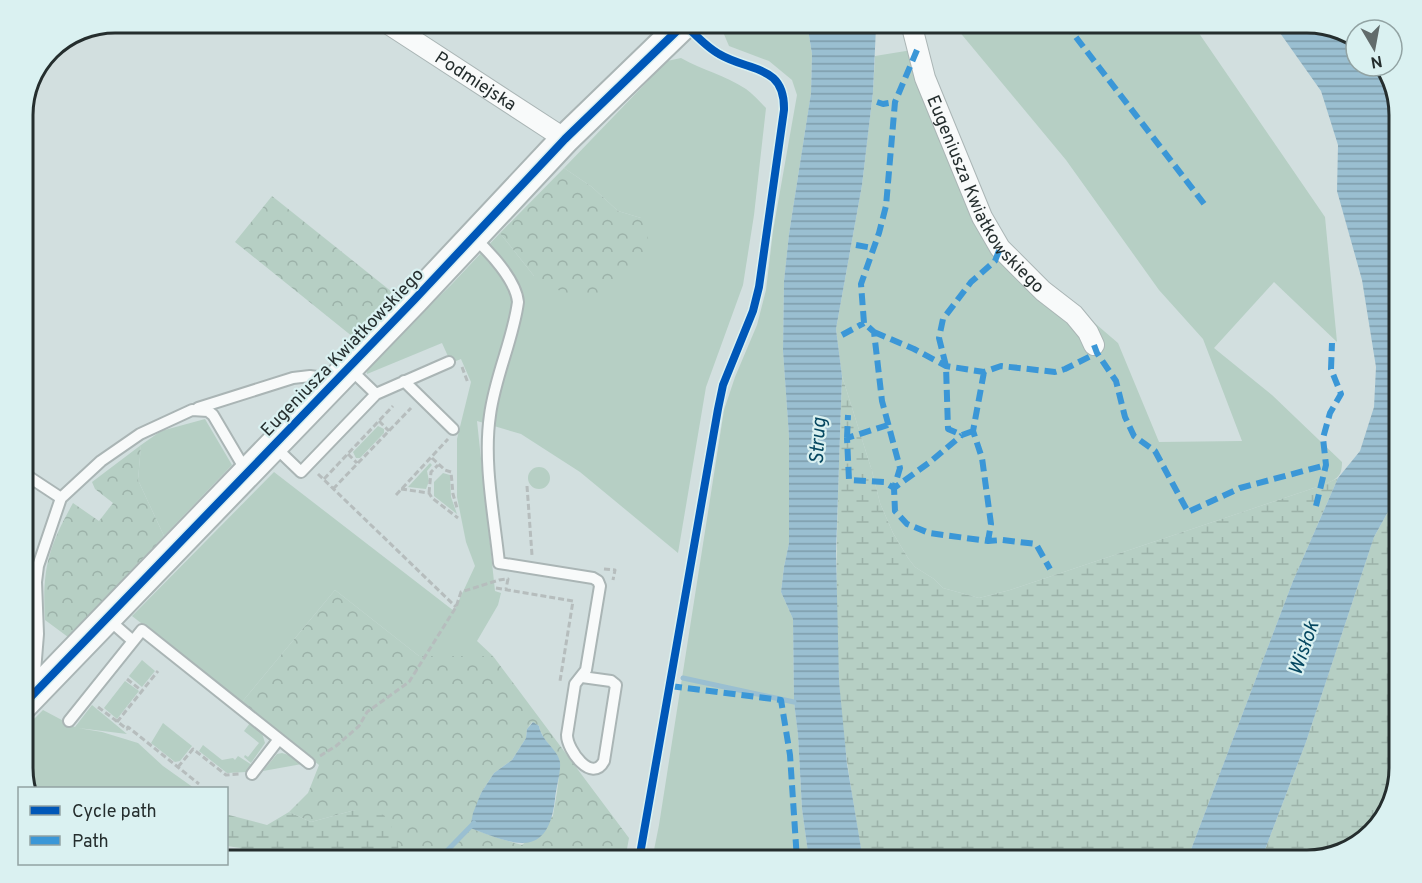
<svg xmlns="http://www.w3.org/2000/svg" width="1422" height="883" font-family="Overpass,sans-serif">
	<defs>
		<pattern id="forest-crowns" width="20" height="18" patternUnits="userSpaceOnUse" patternTransform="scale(1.5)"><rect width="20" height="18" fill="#b6cfc4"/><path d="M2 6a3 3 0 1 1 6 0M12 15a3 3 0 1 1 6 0" fill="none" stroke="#9cb2a9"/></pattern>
		<pattern id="wetland-marsh" width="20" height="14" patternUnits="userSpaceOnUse" patternTransform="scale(1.5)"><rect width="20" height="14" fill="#b6cfc4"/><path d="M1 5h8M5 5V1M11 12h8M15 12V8" fill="none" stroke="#9cb2a9"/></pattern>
		<pattern id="water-rules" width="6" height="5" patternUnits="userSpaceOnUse" patternTransform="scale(1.5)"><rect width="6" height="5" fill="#9abfd1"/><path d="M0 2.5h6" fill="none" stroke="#7d9caa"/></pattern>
	</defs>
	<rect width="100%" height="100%" fill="#d2dfdf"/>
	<path fill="#b6cfc4" d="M 724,23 L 807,23 L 812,54 L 811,93 L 789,234 L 784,281 L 783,350 L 789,436 L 789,543 L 784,567 L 781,592 L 793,619 L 794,702 L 798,735 L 802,809 L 809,860 L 652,860 L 659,825 L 724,410 L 735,377 L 757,325 L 766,290 L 773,231 L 797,95 L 792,80 L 769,61 L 729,46 L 723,32 Z
		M 966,23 L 1192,23 L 1325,217 L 1337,342 L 1274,282 L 1214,348 L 1272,395 L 1342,462 C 1342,478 1336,479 1323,485 L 1010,590 L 979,598 L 943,588 L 934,579 L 915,567 L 908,558 L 893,533 L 880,503 L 872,471 L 842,376 L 836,329 L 862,185 L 873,92 L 875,56 L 912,50 L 984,208 L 1014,254 L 1118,343 L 1159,442 L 1242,441 L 1203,339 L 1159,290 L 1066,160 L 958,30 Z
		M 681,58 C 702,70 725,75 746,89 C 753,94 760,102 766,108 L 754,215 L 743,285 L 706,387 L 678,553 L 580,472 L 521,434 L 477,421 L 495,591 L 501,593 L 498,605 L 477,641 L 493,656 L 419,656 L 335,590 L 242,702 L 132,616 L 274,472 L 454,611 L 475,566 L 466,542 L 457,497 L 457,439 L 471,382 L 461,359 L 451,363 L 442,343 L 367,374 L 366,367 L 451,285 L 500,233 L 534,276 L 641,218 L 618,211 L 592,187 L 564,168 L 667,61 Z
		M 205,419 L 232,465 L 164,536 L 138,480 L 141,445 L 161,431 Z
		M 378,426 L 384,429 L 384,433 L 360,458 L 356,458 L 353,452 Z
		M 430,463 L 432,465 L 427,471 L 429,481 L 426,489 L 408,487 Z
		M528 478a11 11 0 1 1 22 0a11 11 0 1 1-22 0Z
		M 443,473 L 450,475 L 451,497 L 457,514 L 434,496 L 434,482 Z
		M 142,660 L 155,671 L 142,687 L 129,676 Z
		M 125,681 L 139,691 L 117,719 L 104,708 Z
		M 92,705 L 127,734 L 78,728 L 102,732 L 138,743 L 163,766 L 194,788 L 27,788 L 23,774 L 23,730 L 43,710 L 75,727 Z
		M 163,723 L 192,746 L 180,761 L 175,762 L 151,743 Z
		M 250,723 L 262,733 L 265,743 L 251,763 L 244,757 L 245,755 L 248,757 L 259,743 L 244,731 Z
		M 203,745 L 222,760 L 233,758 L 235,760 L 238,756 L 252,765 L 246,772 L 227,773 L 199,751 Z
		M 282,753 L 292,756 L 302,764 L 263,771 L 277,754 Z"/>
	<path fill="url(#forest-crowns)" fill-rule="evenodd" d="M 564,168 L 592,187 L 618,211 L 641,218 L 649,241 L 633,272 L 607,296 L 567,295 L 534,276 L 500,233 Z
		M 272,196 L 392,292 L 353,337 L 235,242 Z
		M 141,445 L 138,480 L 164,536 L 68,637 L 45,620 C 42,569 48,548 73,503 L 99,521 L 113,503 L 95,489 L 92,482 Z
		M 335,590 L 419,656 L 493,656 L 629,838 L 625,860 L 395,860 L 399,854 L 355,810 L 311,822 L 289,812 L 308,793 L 319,765 L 242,702 ZM 532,722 L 539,726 C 542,740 553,746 558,759 C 562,769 555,803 553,816 L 522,845 L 498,838 L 470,828 L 481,793 L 494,773 L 512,760 L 526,738 L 527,729 Z"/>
	<path fill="url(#wetland-marsh)" d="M 842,376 L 872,471 L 880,503 L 893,533 L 908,558 L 915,567 L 934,579 L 943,588 L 979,598 L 1010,590 L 1323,485 L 1338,478 L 1293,581 L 1187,860 L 863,860 C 853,801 842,741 839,681 C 833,579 839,478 842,376 Z
		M 1399,492 L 1399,769 L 1384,819 L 1353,848 L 1308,860 L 1261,860 L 1306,742 L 1374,537 Z
		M 355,810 L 384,815 C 393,829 404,844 395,860 L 300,860 L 285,859 L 284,860 L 246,860 L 240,848 L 227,846 L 226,816 L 229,815 L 267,825 L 289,812 L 311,822 Z"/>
	<path fill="url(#water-rules)" d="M 807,23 L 876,23 L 876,27 L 873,92 L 862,185 L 836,329 L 842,376 L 836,553 L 839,681 L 847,764 L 863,860 L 809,860 L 802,809 L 798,735 L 794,702 L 793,619 L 781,592 L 784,567 L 789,543 L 789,436 L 783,351 L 784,281 L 789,234 L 811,93 L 812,54 Z
		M 1273,23 L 1307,23 L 1356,37 L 1356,66 L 1385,66 L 1387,69 L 1399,109 L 1399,492 L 1374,537 L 1306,742 L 1261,860 L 1187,860 L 1293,581 L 1338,478 L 1360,451 L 1374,407 L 1376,367 L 1362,280 L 1337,191 L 1338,145 L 1321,91 Z
		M 533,722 L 539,726 C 542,742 557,748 560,762 C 561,772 556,788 555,799 C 548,861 513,844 470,828 L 473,813 L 481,793 L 494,773 L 512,760 L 526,738 L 527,729 Z"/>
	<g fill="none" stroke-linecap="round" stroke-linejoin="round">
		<path stroke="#9abfd1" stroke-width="5" d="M 683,678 L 794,702
			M 438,860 L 474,823"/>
		<g stroke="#aab5b5" stroke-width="14">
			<path id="lane" d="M 473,237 C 489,251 516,280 518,302 C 513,340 495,376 490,415 C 483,462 494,515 499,563 L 593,578 L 598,581 L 600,586 L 586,670 L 575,684 L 567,735 C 567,750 592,784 604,761 L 616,685 L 611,681 L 582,677
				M 350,369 L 376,394 L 449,362
				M 404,381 L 453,429
				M 198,408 L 293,378 L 310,376 L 324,378 L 332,383
				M 275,447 L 301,472 L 376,394
				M 23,473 L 61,498
				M 108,619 L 133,641
				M 34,684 L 38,634 L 36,582 L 38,566 L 61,498 L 101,461 L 140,434 L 192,410 L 208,411 L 213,415 L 246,471
				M 69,721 L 142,630 L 309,763
				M 252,774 L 279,739"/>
		</g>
		<g stroke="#aab5b5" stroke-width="22">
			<g id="street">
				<path id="s1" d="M 387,23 L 565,139"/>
				<path id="s2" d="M 911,23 L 925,78 L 982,217 L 1000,248 L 1043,291 L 1074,315 L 1088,332 L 1094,345"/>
			</g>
		</g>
		<g stroke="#aab5b5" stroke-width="32">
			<path id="secondary" d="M 23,705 L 414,300 L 565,139 L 685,23"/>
		</g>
		<path stroke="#b6bdbd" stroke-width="3" stroke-dasharray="6 3" stroke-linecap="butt" d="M 462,367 L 468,383
			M 379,421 L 389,431
			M 348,454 L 357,463
			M 432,458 L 445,470 L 451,472 L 453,494 L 457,508
			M 318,474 L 456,607
			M 324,479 L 393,406
			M 527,486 L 532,555
			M 333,489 L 411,408
			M 401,489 L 429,493 L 432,498 L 458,518
			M 429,493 L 431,472 L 438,465
			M 396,495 L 448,439
			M 604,569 L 615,570 L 613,580
			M 496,588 L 573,601 L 560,681
			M 127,679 L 142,691
			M 98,707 L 127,729 L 128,727 L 199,784
			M 117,722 L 158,671
			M 320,756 L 336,746 L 359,726 L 367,712 L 409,682 L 456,607 L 461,592 L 499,580 L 508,579 L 506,589
			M 178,767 L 193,749 L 226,775 L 240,774"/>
		<use href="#lane" stroke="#f8fafa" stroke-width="10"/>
		<use href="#street" stroke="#f8fafa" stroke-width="20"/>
		<use href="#secondary" stroke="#f8fafa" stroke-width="28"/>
		<path stroke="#3b97d7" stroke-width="6" stroke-dasharray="12 6" stroke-linecap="butt" d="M 1065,23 L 1205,205
			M 917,50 L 895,102 L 886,206 L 879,233 L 861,284 L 864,323 L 874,332 L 882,401 L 900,468 L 894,488 L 895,511 L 907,524 L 929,533 L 988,541 L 1002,540 L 1036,544 L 1050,569
			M 877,102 L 883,104 L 895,102
			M 856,245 L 873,248
			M 874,332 L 914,349 L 946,366 L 984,372 L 1001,366 L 1055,372 L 1065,369 L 1097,353
			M 842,335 L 864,323
			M 1094,345 L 1097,353 L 1116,381 L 1125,417 L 1134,436 L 1155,451 L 1188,512 L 1240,488 L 1326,465
			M 984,372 L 973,431 L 982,458 L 991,524 L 988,541
			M 888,425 L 847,438 L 849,480 L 884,482 L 894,488 L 930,462 L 962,435
			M 973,431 L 962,435 L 948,429 L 946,366 L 939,338 L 943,319 L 971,282 L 995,261 L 1000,248
			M 847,438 L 848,415
			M 1316,506 L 1326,465 L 1323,438 L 1330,413 L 1341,394 L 1331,369 L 1332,343
			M 670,686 L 781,700 L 790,755 L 797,860"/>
		<g stroke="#daf1f1" stroke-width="11">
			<path id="cycleway" d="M 23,705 L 414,300 L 565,139 L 685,23
				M 639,860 L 718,409 L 723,385 L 753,311 L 759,287 L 784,110 C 785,64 749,72 719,54 C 706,47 694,33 683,23"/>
		</g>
		<use href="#cycleway" stroke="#0057b8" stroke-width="8"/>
	</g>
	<g text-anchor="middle" stroke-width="4.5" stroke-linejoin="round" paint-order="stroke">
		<g font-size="18" fill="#252e2e" stroke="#daf1f1">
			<text dy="6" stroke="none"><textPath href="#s1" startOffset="106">Podmiejska</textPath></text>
			<text dy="6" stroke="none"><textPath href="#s2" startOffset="189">Eugeniusza Kwiatkowskiego</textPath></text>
			<text transform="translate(342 352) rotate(-46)" y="6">Eugeniusza Kwiatkowskiego</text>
		</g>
		<g font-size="20" font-style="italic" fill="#054760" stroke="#daf1f1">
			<text transform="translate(817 441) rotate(-87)" y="7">Strug</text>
			<text transform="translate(1303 648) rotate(-71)" y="7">Wisłok</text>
		</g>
	</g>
	<path d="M0 0H1422V883H0ZM115 33H1307A82 82 0 0 1 1389 115V768A82 82 0 0 1 1307 850H115A82 82 0 0 1 33 768V115A82 82 0 0 1 115 33Z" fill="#daf1f1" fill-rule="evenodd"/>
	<path fill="none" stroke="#252e2e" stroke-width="3" d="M115 33H1307A82 82 0 0 1 1389 115V768A82 82 0 0 1 1307 850H115A82 82 0 0 1 33 768V115A82 82 0 0 1 115 33Z"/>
	<rect x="18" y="787" width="210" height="78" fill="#daf1f1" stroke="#92a3a3" stroke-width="1.5"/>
	<rect x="30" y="806" width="30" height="9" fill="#0057b8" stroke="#92a3a3" stroke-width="1.5"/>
	<text x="72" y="817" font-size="18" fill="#252e2e">Cycle path</text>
	<rect x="30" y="836" width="30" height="9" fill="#3b97d7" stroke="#92a3a3" stroke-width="1.5"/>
	<text x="72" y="847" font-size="18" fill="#252e2e">Path</text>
	<g transform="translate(1374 48) rotate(170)"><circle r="28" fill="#daf1f1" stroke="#92a3a3" stroke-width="1.5"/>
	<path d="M0-4.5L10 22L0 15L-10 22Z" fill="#626c6c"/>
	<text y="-9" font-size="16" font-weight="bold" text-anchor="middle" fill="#252e2e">N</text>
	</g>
</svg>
